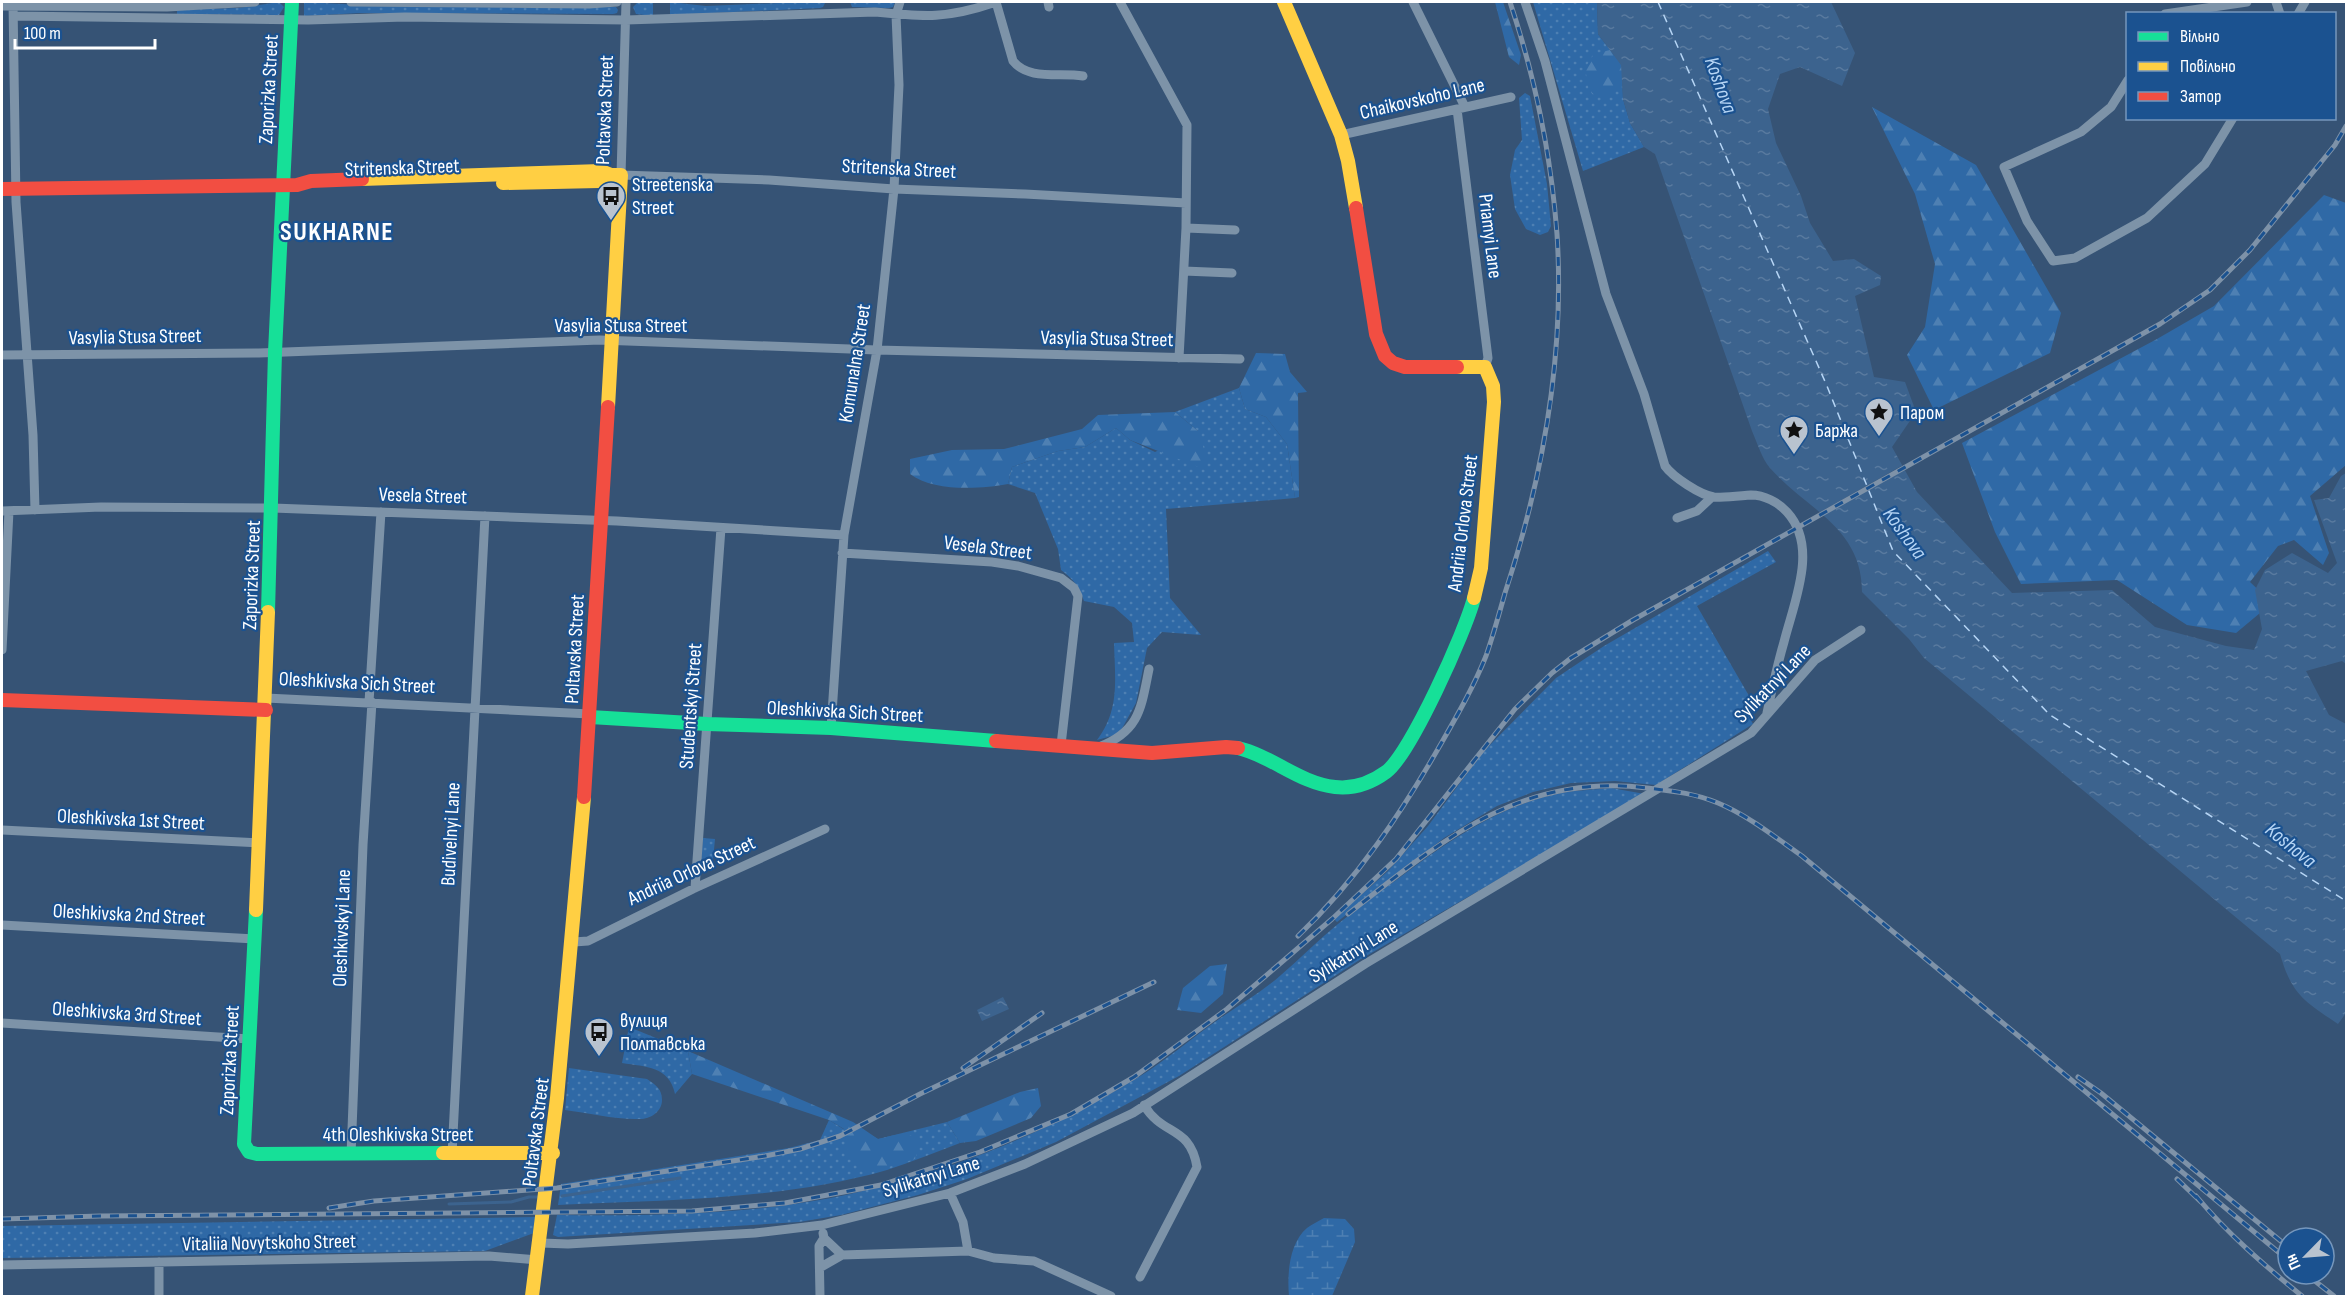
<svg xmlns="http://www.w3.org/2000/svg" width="2348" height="1298" font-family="'Sofia Sans Condensed',sans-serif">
	<defs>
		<pattern id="grass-dots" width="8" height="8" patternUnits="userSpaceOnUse" patternTransform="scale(1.5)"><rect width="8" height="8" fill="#2f69a6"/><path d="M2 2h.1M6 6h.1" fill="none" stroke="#4e80b3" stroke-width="1.8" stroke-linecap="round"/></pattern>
		<pattern id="forest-firs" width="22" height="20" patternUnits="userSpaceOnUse" patternTransform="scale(1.5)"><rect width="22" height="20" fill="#2f69a6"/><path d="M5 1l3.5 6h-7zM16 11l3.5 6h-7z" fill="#4e80b3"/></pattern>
		<pattern id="wetland-marsh" width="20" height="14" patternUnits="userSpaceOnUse" patternTransform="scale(1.5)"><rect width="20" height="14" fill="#2f69a6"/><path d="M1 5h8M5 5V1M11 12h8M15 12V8" fill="none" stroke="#4e80b3"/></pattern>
		<pattern id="water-ripples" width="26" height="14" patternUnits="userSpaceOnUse" patternTransform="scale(1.5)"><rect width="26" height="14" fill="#3c638e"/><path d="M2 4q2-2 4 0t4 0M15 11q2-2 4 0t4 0" fill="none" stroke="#597a9f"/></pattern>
	</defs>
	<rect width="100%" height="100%" fill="#365375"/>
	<path fill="url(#grass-dots)" d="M 279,2 L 284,7 L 279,15 L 177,14 L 177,10 L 239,8 Z
		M 304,2 L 361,5 L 616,7 L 618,10 L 617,13 L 613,14 L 360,13 L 304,16 Z
		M 638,2 L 653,2 L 653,16 L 636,14 L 633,7 Z
		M 670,2 L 706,6 L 803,2 L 825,3 L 823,7 L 820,8 L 670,15 Z
		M 850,2 L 895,2 L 893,7 L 889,8 L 852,7 Z
		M 1533,2 L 1597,2 L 1598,34 L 1622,66 L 1623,99 L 1630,123 L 1644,147 L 1583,171 Z
		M 1525,93 L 1530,96 L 1547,184 L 1551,226 L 1548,232 L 1540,235 L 1526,229 L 1515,209 L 1510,175 L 1515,150 L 1522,140 L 1519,98 Z
		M 1239,388 L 1245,409 L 1266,417 L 1287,444 L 1295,498 L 1166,509 L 1170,598 L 1201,635 L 1162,632 L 1147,648 L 1136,703 L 1119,734 L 1097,740 C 1120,710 1115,679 1114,643 L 1134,642 L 1132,623 L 1114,607 L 1084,601 C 1079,586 1073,579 1061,570 L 1058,549 L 1035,493 L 1008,484 L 1012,467 L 1058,451 L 1085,447 L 1116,428 L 1130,440 L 1155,452 L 1198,431 L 1175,412 Z
		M 1768,551 L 1776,562 L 1697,606 L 1752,701 L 1748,715 L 1753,724 L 1656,785 L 1615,781 L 1571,783 L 1533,792 L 1497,806 L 1444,838 L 1337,922 L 1334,919 L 1388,871 L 1428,826 L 1483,752 L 1556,678 L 1604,646 Z
		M 1611,788 L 1645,794 L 1361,959 L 1179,1076 L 1056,1142 L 967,1179 L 918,1195 L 841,1215 L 799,1222 L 558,1237 L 553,1235 L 557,1215 C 625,1216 694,1215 763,1208 C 896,1194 1028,1145 1142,1075 C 1169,1058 1193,1037 1219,1019 C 1239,1005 1262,992 1281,975 C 1300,959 1318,940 1338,924 C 1357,908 1378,893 1399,878 C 1446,843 1495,808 1553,795 C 1572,790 1592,790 1611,788 Z
		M 703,838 L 715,839 L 712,871 L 700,869 Z
		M 629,1027 L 688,1051 L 692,1074 L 675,1094 C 669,1066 646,1067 622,1063 Z
		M 569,1068 L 647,1079 C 656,1085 662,1089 662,1100 C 662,1112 650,1119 640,1119 C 617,1120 588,1113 565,1110 Z
		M 829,1120 L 845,1130 L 845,1140 L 869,1134 L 878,1139 L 947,1122 L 960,1143 C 936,1152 911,1162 887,1170 C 783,1200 665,1200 558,1205 L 561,1184 L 789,1148 L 820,1140 Z
		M 536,1217 L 534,1233 L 485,1251 L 2,1258 L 2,1226 Z"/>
	<path fill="url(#forest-firs)" d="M 1495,2 L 1503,2 L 1521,55 L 1519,65 L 1509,57 Z
		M 1610,50 C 1628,72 1627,74 1609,96 L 1598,97 L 1589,91 L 1585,68 L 1594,54 Z
		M 1872,107 L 1976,165 L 2061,313 L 2050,353 L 1934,410 L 1907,355 L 1925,327 L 1935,264 L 1915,194 Z
		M 2324,195 L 2346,203 L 2346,465 L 2310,496 L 2329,553 L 2323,565 L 2294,540 L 2278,546 L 2250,582 L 2272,603 L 2236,633 L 2187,625 L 2117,580 L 2021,584 L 1995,532 L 1962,443 L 2157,339 L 2214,306 Z
		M 1256,353 L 1285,354 L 1290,372 L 1307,392 L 1298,393 L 1299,497 L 1295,498 L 1287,444 L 1266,417 L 1245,409 L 1239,388 Z
		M 1175,412 L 1198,431 L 1207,458 L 1204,469 L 1130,440 L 1116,428 L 1085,447 L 1058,451 L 1012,467 L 1008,484 C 981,489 933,492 910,474 L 910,459 L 952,450 L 1004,449 L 1082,429 L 1098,415 Z
		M 1227,964 L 1223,994 L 1201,1013 L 1177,1010 L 1183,988 L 1210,966 Z
		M 688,1051 L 853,1122 L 878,1139 C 893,1136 910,1128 920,1143 L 915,1159 L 869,1173 C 850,1164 845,1150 844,1129 L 829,1120 L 692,1074 Z
		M 1038,1088 L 1041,1106 L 1031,1118 L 976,1141 L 960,1143 L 947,1122 L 1020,1092 Z"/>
	<path fill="url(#wetland-marsh)" d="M 1324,1218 L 1345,1219 L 1354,1229 L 1355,1242 L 1332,1296 L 1289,1296 C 1287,1275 1289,1243 1307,1228 C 1312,1224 1319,1221 1324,1218 Z"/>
	<path fill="url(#water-ripples)" d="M 1597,2 L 1831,2 L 1855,53 L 1842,86 L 1800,67 L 1780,74 L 1768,109 L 1776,143 L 1801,196 L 1810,223 L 1833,261 L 1854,259 L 1881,276 L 1880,285 L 1855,296 L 1874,377 L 1905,382 L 1916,412 L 1892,447 L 1917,492 L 2012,593 L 2112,590 L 2155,627 L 2226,646 L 2254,650 L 2262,629 L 2255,590 L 2265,570 L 2292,553 L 2328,573 L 2337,563 L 2314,500 L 2329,498 L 2341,476 L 2346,473 L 2346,664 L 2342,661 L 2306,671 L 2329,715 L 2346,724 L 2346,1013 L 2338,1024 C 2304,1001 2292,995 2280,954 L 1924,658 L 1909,639 L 1862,592 C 1862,527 1807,510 1770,468 C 1762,459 1757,442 1752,431 L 1655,154 L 1644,147 L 1630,123 L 1623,99 L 1621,65 L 1598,34 Z
		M 1003,997 L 1009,1009 L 982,1021 L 977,1010 Z"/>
	<path fill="#365375" d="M 1905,464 L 1907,468 L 1820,517 L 1817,514 Z"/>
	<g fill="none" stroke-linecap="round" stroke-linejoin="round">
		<path stroke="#3c638e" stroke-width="3" d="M 562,1196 L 680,1178
			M 449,1204 L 511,1202 L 529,1197 L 540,1197"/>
		<path stroke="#b6d5f5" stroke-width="1.5" stroke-dasharray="8 6" stroke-linecap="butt" d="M 1658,2 L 1827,386 L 1893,551 L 2050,715 L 2346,901"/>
		<path stroke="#7d93a8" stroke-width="9" d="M 13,2 L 16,202 L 33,435 L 35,510
			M 351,2 L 589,4 L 617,2
			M 626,2 L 621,175 L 769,180 L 894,189 L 1025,194 L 1186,203
			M 996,2 L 1013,61 C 1029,81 1060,72 1083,76
			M 1048,2 L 1049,7
			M 1120,2 L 1187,125 L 1186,228 L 1179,358
			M 1413,2 L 1465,107
			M 1525,2 L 1545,61 L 1606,294 L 1644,394 L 1665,466 C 1673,477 1700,495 1714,497 C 1726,498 1739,496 1751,495 C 1764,495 1778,502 1787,512 C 1819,547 1794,602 1784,642 C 1777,666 1772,689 1767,713
			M 2276,2 L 2280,14
			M 2,6 L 167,7 L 255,2
			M 2165,14 L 2247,2
			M 2298,14 L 2305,2
			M 14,16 L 308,20 L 405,17 L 626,20 L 875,12 C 925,17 947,19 996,2
			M 2128,80 L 2111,107 L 2081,132 L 2004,167 L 2027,221 L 2053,261 L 2075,258 L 2147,218 L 2205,164 L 2233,118
			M 1457,109 L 1488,358 L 1485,367
			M 1341,135 L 1511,97
			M 1186,228 L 1235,230
			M 1184,271 L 1232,273
			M 2,355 L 259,353 L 600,340 L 877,350 L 1240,359
			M 2,511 L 101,507 L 273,508 L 617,521 L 844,535
			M 1677,518 L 1697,511 L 1712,497
			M 842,553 L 992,562 L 1018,566 L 1061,578 L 1074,588 L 1078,596 L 1061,745
			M 2,650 L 9,511
			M 266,698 L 590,714
			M 369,702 L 381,512
			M 831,728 L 844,535 L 877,350 L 894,189 L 899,85 L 896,15 L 900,2
			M 1099,747 C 1140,731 1141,708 1149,669
			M 2,830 L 259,843
			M 695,888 L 721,528
			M 2,925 L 255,939
			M 574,942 L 588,941 L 695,888 L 825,829
			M 2,1023 L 249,1039
			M 452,1154 L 485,516
			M 351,1155 L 363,845 L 372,702
			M 950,1193 L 963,1222 L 968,1251
			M 824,1238 L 842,1255 L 968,1251 L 994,1258 L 1034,1261 L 1111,1296
			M 541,1243 L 568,1244 L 755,1233 L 822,1225 L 950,1193 L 1025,1164 L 1133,1113 L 1365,964 L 1751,733 L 1815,660 L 1861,630
			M 159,1262 L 159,1296
			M 2,1265 L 489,1256 L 538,1260
			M 821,1267 L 842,1255
			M 1140,1277 L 1197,1167 C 1190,1125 1163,1137 1144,1105
			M 820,1296 L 819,1246 L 824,1238 L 823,1233"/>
		<path stroke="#16e098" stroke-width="14" d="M 268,612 L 275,352 L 292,2
			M 590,717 L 707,724 L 831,728 L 996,741
			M 1238,748 C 1272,756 1299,783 1335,787 C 1353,789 1371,783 1386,772 C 1410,755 1466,630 1474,598
			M 256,910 L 244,1144 L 249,1152 L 257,1154 L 443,1153"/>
		<path stroke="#ffcf43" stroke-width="14" d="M 1284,2 L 1341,135 L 1348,161 L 1356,208
			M 362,179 L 601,171 L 611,175 L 621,175 L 608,407
			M 503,183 L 599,181 L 611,175
			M 1457,367 L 1485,367 L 1493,386 L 1494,402 L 1481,568 L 1474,598
			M 256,910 L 268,612
			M 443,1153 L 553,1153
			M 532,1296 L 557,1098 L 584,797"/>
		<path stroke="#f24e42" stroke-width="14" d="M 2,189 L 297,185 L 311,181 L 362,179
			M 1356,208 L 1376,334 L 1385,356 L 1393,363 L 1405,367 L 1457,367
			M 2,700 L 266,710
			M 996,741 L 1152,753 L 1226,747 L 1238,748
			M 584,797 L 608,407"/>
		<g stroke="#7e92a8" stroke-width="5">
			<path id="rail" d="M 1348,914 C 1441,841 1521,772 1647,788 C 1672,791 1694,793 1718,803 C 1749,816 1775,837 1802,856 L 2288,1260
				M 1298,936 C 1357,880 1402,812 1442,742 C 1458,714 1474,686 1486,656 C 1493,636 1499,614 1505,593 C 1543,477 1565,357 1557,234 C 1551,155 1535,77 1510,2
				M 963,1068 L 1042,1013
				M 2078,1077 L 2101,1093 L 2288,1247
				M 2177,1179 L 2201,1202
				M 2196,1196 C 2228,1234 2264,1265 2302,1296
				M 329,1208 L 374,1201 L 557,1188 L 765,1156 L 800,1149 L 840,1136 L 920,1094 L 1154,982
				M 2,1219 L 100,1216 L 692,1211 L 785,1203 L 881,1185 L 980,1152 L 1071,1114 L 1134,1077 L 1227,1009 L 1332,919 L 1396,859 L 1515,709 L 1552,673 L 1571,658 L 1633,620 L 2160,324 L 2210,290 L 2250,250 L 2335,145 L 2346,126
				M 2306,1274 L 2334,1296"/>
		</g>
		<use href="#rail" stroke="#1b5290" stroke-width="3" stroke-dasharray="9" stroke-linecap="butt"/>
	</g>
	<defs>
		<g id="bus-pin" transform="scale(1.5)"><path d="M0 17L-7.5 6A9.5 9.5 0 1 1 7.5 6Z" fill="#b9c3cf" stroke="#1b5290"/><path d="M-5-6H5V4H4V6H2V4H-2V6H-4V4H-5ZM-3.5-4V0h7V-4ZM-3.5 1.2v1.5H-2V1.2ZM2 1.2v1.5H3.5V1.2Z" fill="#111"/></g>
		<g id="sight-pin" transform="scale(1.5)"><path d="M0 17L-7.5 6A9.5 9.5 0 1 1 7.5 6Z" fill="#b9c3cf" stroke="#1b5290"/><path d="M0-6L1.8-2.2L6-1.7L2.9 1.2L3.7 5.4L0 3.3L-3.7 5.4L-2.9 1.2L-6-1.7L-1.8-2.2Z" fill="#111"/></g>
	</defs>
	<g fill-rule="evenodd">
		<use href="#bus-pin" x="611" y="196"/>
		<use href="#sight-pin" x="1879" y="412"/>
		<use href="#sight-pin" x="1794" y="430"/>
		<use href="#bus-pin" x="599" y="1032"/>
	</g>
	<g text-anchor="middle" stroke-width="4.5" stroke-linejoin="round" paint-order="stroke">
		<g font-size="20" fill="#fff" stroke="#1b5290">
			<text transform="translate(268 89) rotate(-87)" y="7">Zaporizka Street</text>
			<text transform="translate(1422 98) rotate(-13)" y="7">Chaikovskoho Lane</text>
			<text transform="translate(604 110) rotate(-88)" y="7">Poltavska Street</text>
			<text transform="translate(402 167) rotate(-2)" y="7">Stritenska Street</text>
			<text transform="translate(899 168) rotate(3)" y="7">Stritenska Street</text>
			<text transform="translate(1491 236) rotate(83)" y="7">Priamyi Lane</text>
			<text x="621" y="332">Vasylia Stusa Street</text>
			<text transform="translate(135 336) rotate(-1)" y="7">Vasylia Stusa Street</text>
			<text transform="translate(1107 338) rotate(1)" y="7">Vasylia Stusa Street</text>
			<text transform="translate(854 363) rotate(-81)" y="7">Komunalna Street</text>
			<text transform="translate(423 495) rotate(2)" y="7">Vesela Street</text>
			<text transform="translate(1462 523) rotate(-83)" y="7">Andriia Orlova Street</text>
			<text transform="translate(988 547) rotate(7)" y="7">Vesela Street</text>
			<text transform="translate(251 575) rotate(-88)" y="7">Zaporizka Street</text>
			<text transform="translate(574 649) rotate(-87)" y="7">Poltavska Street</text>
			<text transform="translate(357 682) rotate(3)" y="7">Oleshkivska Sich Street</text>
			<text transform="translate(1772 683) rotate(-46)" y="7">Sylikatnyi Lane</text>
			<text transform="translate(690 706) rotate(-86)" y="7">Studentskyi Street</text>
			<text transform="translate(845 711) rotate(3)" y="7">Oleshkivska Sich Street</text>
			<text transform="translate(131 819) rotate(3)" y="7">Oleshkivska 1st Street</text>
			<text transform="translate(450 834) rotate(-87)" y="7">Budivelnyi Lane</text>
			<text transform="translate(691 870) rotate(-25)" y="7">Andriia Orlova Street</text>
			<text transform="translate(129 914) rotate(3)" y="7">Oleshkivska 2nd Street</text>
			<text transform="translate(341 928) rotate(-88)" y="7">Oleshkivskyi Lane</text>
			<text transform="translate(1353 951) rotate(-32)" y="7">Sylikatnyi Lane</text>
			<text transform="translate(127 1013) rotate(4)" y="7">Oleshkivska 3rd Street</text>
			<text transform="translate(229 1060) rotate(-87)" y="7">Zaporizka Street</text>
			<text transform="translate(535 1132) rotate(-83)" y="7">Poltavska Street</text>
			<text x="398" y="1141">4th Oleshkivska Street</text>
			<text transform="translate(931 1176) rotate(-17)" y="7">Sylikatnyi Lane</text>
			<text transform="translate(269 1242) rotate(-1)" y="7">Vitaliia Novytskoho Street</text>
		</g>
		<g font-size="20" fill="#fff" stroke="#1b5290" text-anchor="start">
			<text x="632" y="191">Streetenska<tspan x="632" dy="23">Street</tspan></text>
			<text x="1900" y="419">Паром</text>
			<text x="1815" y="437">Баржа</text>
			<text x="620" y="1027">вулиця<tspan x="620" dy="23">Полтавська</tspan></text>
		</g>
		<g font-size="21" font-style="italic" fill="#b6d5f5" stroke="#1b5290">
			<text transform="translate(1721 85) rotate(70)" y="7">Koshova</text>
			<text transform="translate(1905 533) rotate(54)" y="7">Koshova</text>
			<text transform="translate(2291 845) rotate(39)" y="7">Koshova</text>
		</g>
		<g font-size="26" font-weight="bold" letter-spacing="1.5" fill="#fff" stroke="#1b5290">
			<text x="337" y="240">SUKHARNE</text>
		</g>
	</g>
	<rect width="2348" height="1298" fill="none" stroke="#ffffff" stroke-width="6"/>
	<rect x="2126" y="12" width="210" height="108" fill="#1b5290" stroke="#7697bc" stroke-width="1.5"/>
	<rect x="2138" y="32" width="30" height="9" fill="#16e098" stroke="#7697bc" stroke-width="1.5"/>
	<text x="2180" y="42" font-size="18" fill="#ffffff">Вільно</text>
	<rect x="2138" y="62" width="30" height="9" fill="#ffcf43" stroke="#7697bc" stroke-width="1.5"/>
	<text x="2180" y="72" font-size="18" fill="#ffffff">Повільно</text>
	<rect x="2138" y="92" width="30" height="9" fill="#f24e42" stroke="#7697bc" stroke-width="1.5"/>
	<text x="2180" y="102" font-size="18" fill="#ffffff">Затор</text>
	<g transform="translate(2306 1256) rotate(245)"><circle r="28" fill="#1b5290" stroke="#7697bc" stroke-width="1.5"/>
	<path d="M0-4.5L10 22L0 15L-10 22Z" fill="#b9c3cf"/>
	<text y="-9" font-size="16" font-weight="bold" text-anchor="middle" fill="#ffffff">Пн</text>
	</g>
	<path d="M15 39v9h140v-9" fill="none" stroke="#ffffff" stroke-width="3"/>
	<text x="24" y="39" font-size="18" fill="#ffffff" stroke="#1b5290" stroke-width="4.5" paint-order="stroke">100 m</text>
</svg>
